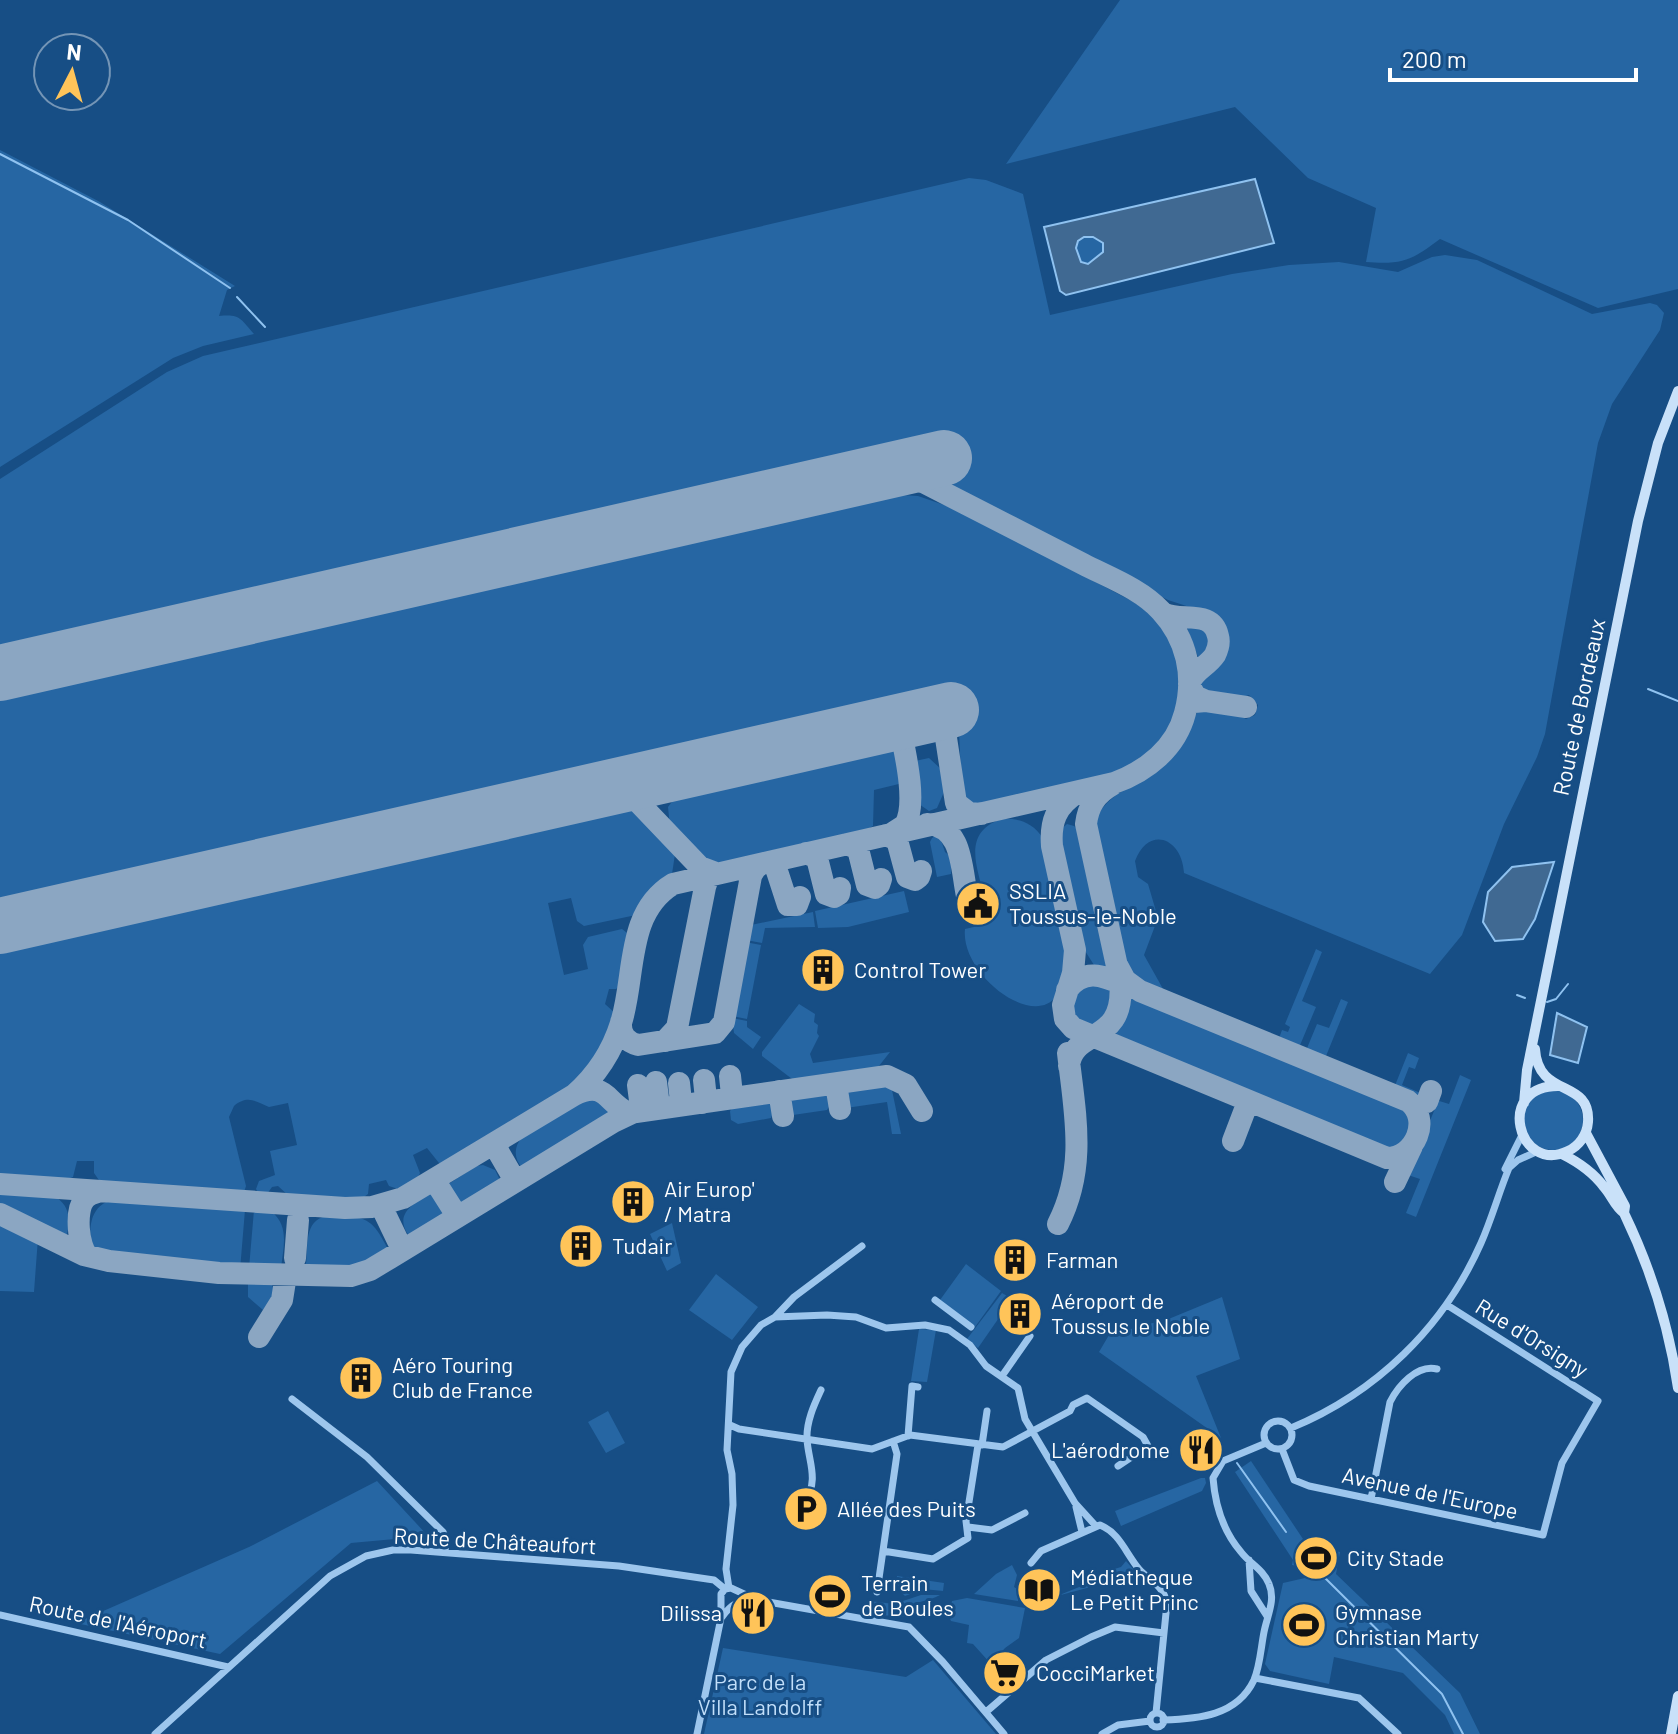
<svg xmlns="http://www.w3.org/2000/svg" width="1678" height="1734" font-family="Barlow,sans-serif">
	<rect width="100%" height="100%" fill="#174e85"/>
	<path fill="#2666a3" d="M 1120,0 L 1678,0 L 1678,289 L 1598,308 L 1440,239 C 1412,260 1403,265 1366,262 L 1376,208 L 1308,178 L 1235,107 L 1006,164 Z
		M 0,150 L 100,202 L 235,286 L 227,290 L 219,316 C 240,314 240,318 254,334 L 203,346 L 173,358 L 0,467 Z
		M 969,178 L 986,180 L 1023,194 L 1050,315 L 1232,274 L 1289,265 L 1339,262 L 1398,272 L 1432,257 L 1445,255 L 1477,260 L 1592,314 L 1650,303 L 1657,305 L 1664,313 L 1660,330 L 1612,404 L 1598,443 L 1545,734 L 1537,757 L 1504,824 L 1462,935 L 1430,974 L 1184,873 C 1182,838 1149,825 1135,861 L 1138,877 L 1148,884 L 1158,918 L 1144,955 L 1167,996 C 1150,989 1134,985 1125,968 L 1094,838 C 1092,790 1147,787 1172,757 C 1184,743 1188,722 1200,709 L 1233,712 L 1246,719 L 1255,715 L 1258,705 L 1249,695 L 1234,700 L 1209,696 L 1201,692 L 1201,676 C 1225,659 1240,637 1211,614 L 1168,600 L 954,488 L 942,442 L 0,654 L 0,479 L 167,372 L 203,356 Z
		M 1084,237 L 1092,237 L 1103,243 L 1103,252 L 1088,264 L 1081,262 L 1076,248 L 1078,241 Z
		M 885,494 L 918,496 L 956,509 L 1128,599 C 1158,615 1179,643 1180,677 C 1184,757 1127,771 1064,787 C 1033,794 1003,801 973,808 L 964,804 L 962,799 L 959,731 L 949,692 L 0,907 L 0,693 Z
		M 1193,625 L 1205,628 L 1211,637 L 1210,649 L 1201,657 L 1198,657 L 1187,628 Z
		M 884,745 L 893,746 L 898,750 L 903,783 L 874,790 L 873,826 L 864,831 L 718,865 L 702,861 L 670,827 L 668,807 L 677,795 L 684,791 Z
		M 929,758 L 942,770 L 944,792 L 937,808 L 929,811 L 916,802 L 915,761 Z
		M 617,806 L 635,810 L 667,842 L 675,854 L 672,874 L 649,895 L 636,915 L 584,926 L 577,921 L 571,898 L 548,903 L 564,975 L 588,969 L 583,945 L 588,937 L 622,929 L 631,936 L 624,983 L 616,989 L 609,989 L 605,1004 L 616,1014 L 603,1053 L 585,1076 L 449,1163 L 439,1163 L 427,1148 L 413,1155 L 420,1173 L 416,1182 L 401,1190 L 389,1186 L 386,1180 L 369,1184 L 368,1194 L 360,1200 L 289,1196 L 278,1186 L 272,1187 L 267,1194 L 259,1194 L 256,1189 L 259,1181 L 275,1175 L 270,1151 L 297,1145 L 288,1103 L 269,1107 C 256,1101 247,1095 234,1106 L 229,1117 L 246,1186 L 244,1192 L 101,1183 L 94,1173 L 94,1161 L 77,1161 L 73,1177 L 65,1180 L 0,1176 L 0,946 Z
		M 1001,819 C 1019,818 1032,822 1043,838 L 1069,947 L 1064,951 C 1074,1059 959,985 965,929 L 987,924 L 988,909 L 994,907 L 991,895 L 984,896 C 977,866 962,833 1001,819 Z
		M 1067,824 L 1074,826 L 1080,831 L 1111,962 L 1111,966 L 1106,971 L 1094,965 L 1080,943 L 1058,839 L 1059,831 Z
		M 939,834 L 945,852 L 951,857 L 951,874 L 937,877 L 930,842 L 932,838 Z
		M 904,891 L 909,912 L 848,927 L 818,928 L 815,911 Z
		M 813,912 L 815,927 L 765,928 L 762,943 L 746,940 L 751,925 Z
		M 745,942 L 761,945 L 747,1019 L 732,1016 Z
		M 1316,949 L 1322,952 L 1302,1001 L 1316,1007 L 1298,1050 L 1278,1041 L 1282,1030 L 1288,1032 L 1290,1027 L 1285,1024 Z
		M 1088,982 L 1099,982 L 1109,986 L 1115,1000 C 1113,1014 1106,1027 1092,1031 L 1075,1022 L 1070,1008 L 1076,991 Z
		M 1134,997 L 1399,1105 L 1406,1109 L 1413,1120 C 1413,1141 1403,1154 1381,1151 L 1117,1042 L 1115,1036 L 1131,999 Z
		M 1341,999 L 1348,1002 L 1324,1061 L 1305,1053 L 1317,1024 L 1329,1028 Z
		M 799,1004 L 815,1014 L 814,1022 L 818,1025 L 817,1033 L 819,1036 L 810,1054 L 813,1063 L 890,1052 L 875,1071 L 796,1082 L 762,1056 L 762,1052 Z
		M 732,1018 L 747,1021 L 747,1027 L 761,1037 L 753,1049 L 734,1033 Z
		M 1408,1053 L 1419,1058 L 1415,1069 L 1409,1067 L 1402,1085 L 1425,1095 L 1422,1100 L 1394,1088 Z
		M 1460,1075 L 1471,1080 L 1416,1217 L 1406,1213 L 1420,1179 L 1408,1175 L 1436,1106 L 1436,1100 L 1449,1104 Z
		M 880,1083 L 892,1090 L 901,1134 L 892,1134 L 887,1102 L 846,1108 L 843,1096 L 846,1090 Z
		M1523 1120a30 30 0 1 1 60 0a30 30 0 1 1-60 0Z
		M 825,1091 L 832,1102 L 827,1110 L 793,1115 L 786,1110 L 787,1098 L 792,1095 Z
		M 595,1099 L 603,1104 L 610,1115 L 523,1169 C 514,1159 513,1148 522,1137 L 583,1100 Z
		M 767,1100 L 775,1107 L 771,1118 L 738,1124 L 731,1120 L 730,1111 L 735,1105 Z
		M 483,1165 L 495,1170 L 501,1182 L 461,1207 L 447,1185 L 476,1166 Z
		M 433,1192 L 446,1215 L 410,1237 C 392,1214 414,1203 433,1192 Z
		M 0,1193 L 57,1198 C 71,1207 71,1225 65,1240 L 0,1207 Z
		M 108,1201 L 245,1210 L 240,1270 L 163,1263 L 92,1252 C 89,1232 88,1210 108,1201 Z
		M 254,1210 L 272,1212 C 290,1227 283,1248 281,1269 L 249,1268 Z
		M 326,1216 C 365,1218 370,1213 389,1251 C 364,1267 339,1278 310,1270 L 306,1264 C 308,1245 304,1221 326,1216 Z
		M 0,1221 L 38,1238 L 34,1292 L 0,1291 Z
		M 672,1223 L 681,1263 L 667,1271 L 650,1234 Z
		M 966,1264 L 1001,1291 L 975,1327 L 940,1300 Z
		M 716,1274 L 758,1307 L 732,1340 L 689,1310 Z
		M 248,1280 L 270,1282 C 278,1292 271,1300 263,1310 L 248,1297 Z
		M 1002,1293 L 1012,1299 L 978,1348 L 967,1339 Z
		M 1222,1297 L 1240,1359 L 1196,1376 L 1221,1438 L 1099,1352 L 1109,1335 L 1171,1318 Z
		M 919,1329 L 936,1330 L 927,1382 L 911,1381 Z
		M 608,1411 L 625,1443 L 606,1453 L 588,1422 Z
		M 1251,1461 L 1307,1545 L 1340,1552 L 1336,1574 L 1460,1693 L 1480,1734 L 1454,1734 L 1445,1715 L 1403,1673 L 1334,1657 L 1329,1684 L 1270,1671 L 1265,1664 L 1283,1583 L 1305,1578 L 1297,1566 L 1292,1565 L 1293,1560 L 1235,1472 Z
		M 1201,1478 L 1205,1478 L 1206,1483 L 1202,1491 L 1121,1526 L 1115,1511 Z
		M 377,1481 L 428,1536 L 351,1543 L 220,1654 L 76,1623 L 249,1547 Z
		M 1126,1561 L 1140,1577 L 1109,1575 L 1087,1588 L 1057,1596 L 1094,1581 L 1101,1573 L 1121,1567 Z
		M 1012,1565 L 1017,1575 L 1014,1587 L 1019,1590 L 1018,1601 L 974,1594 L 996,1574 Z
		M 897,1576 L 944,1583 L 943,1591 L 923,1589 L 905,1596 L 896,1587 Z
		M 817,1581 L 849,1587 L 848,1592 L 843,1595 L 840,1610 L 811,1604 Z
		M 921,1595 L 940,1595 C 929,1601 920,1600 909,1607 L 907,1617 L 868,1614 L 870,1601 L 894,1604 Z
		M 967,1598 L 1025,1608 L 1019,1638 L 1005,1648 L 991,1664 L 973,1644 L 967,1643 L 969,1625 L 951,1621 L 948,1614 L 952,1601 Z
		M 723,1648 L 906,1677 L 933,1660 L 996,1734 L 704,1734 Z"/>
	<path fill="#406992" stroke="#8fc2f0" stroke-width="2" fill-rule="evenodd" d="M 1255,179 L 1274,243 L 1066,295 L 1060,291 L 1044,227 ZM 1084,237 L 1093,237 L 1103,243 L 1103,252 L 1088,264 L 1081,262 L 1076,248 L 1078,241 Z
		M 1554,862 L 1535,919 L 1523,939 L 1495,941 L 1483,922 L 1488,892 L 1512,867 Z
		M 1557,1013 L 1587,1027 L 1578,1063 L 1550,1055 Z"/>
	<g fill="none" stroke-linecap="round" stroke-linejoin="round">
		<path stroke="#8fc2f0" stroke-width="2" d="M 0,154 L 128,220 L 230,288
			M 237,297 L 265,327
			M 1648,689 L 1678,701
			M 1517,995 L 1525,998
			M 1547,1002 L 1556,999 L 1568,984
			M 1237,1463 L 1286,1532
			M 1321,1574 L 1442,1694 L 1463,1734"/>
		<path stroke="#8ba6c2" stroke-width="22" d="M 1163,613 C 1180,623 1212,608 1218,636 C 1220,643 1218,649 1215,655 C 1207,667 1194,670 1189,684 L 1195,696 L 1206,701
			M 1194,702 L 1206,701 L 1246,707
			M 942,712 L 956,803 L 969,813 L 981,814
			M 613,787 L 637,801 L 700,867 L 716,873
			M 1077,793 C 1056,806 1050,822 1052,846 L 1075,950 L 1073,973 L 1063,1005 L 1065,1019 L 1073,1028 L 1387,1158 C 1415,1158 1432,1119 1408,1101 L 1140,991 L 1125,980 L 1117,965
			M 927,824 C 963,826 961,868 967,896
			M 891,834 L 905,825 C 918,803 904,748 899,723
			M 886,835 L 897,840 L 907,877 L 915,880 L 919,877 L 921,871
			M 847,844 L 858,849 L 867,885 L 875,888 L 879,885 L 881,879
			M 806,853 L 817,858 L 826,894 L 834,897 L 839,894 L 840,888
			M 1067,990 C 1086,965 1107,978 1132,988
			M 621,1022 C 620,1035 627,1042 638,1045 L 715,1033 L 724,1022 L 751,876 C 756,865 764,860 775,865 L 788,905 L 797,905 L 800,897
			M 665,1041 L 677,1028 L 705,887 L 708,878 L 716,873
			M 1069,1066 C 1073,1027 1127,1046 1120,980 L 1086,824 C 1088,806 1096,794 1112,785
			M 836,1084 L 840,1109
			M 779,1091 L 783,1116
			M 574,1095 C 607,1079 606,1104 629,1113 L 887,1076 L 906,1085 L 922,1111
			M 727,1099 L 732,1095 L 730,1076
			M 1427,1102 L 1431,1091
			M 702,1103 L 706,1099 L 704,1080
			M 677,1106 L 681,1102 L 679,1083
			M 655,1109 L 659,1106 L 656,1082
			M 637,1112 L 641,1108 L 638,1085
			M 1233,1141 L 1246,1107 L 1252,1103
			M 499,1153 L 510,1172
			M 1395,1182 L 1412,1146
			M 0,1184 L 345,1208 L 372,1207 L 403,1198 L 574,1095 C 597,1075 612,1052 621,1023 C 636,976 625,913 673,884 L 1114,783 C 1147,771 1176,748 1185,713 C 1195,676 1187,639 1161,611 C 1141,589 1108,577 1083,564 C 1030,537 978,510 925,483 L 903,475 L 875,475
			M 440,1189 L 452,1208
			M 0,1214 L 84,1255 L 109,1261 L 219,1273 L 351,1276 L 370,1270 L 390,1258 L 613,1122 L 634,1112
			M 385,1214 L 398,1241
			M 1058,1224 C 1087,1167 1075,1114 1068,1053
			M 88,1256 C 78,1247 75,1211 84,1200 C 88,1194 95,1193 101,1191
			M 295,1258 L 298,1220
			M 259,1337 L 282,1300 L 285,1281 L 290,1276"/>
		<path stroke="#8ba6c2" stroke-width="56" d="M 0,673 L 944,458
			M 0,926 L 951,710"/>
		<path stroke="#9dc6ed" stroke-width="7" d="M 1505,1169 L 1522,1135
			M 935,1300 L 971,1327
			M 775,1317 L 794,1297 L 862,1246
			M 1002,1376 L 1030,1336
			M 292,1399 L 367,1457 L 443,1532 L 446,1539 L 445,1552
			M1264 1435a14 14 0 1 1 28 0a14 14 0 1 1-28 0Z
			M 730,1425 L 739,1429 L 872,1449 L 910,1435 L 1003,1447 L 1070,1411 L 1073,1405 L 1087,1398 L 1143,1437 L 1148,1446 L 1118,1466
			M 1291,1428 C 1376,1393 1444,1327 1481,1243 C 1492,1218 1499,1192 1509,1168 L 1518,1160 L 1538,1151
			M 908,1436 L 912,1386 L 918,1387
			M 982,1445 L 987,1411
			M 1282,1449 L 1294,1480 L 1309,1486 L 1543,1535 L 1562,1463 L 1598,1401 L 1447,1305
			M 1371,1499 L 1390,1402 C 1398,1386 1417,1364 1437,1369
			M 805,1502 C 819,1479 809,1464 807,1440 C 806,1422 814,1405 821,1390
			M 1076,1507 L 1082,1532
			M 968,1527 L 992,1530 L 1025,1513
			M 883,1551 L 933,1559 L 968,1538 L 966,1521 L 978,1445
			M 1249,1560 L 1251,1591 L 1267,1616
			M 1031,1563 L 1041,1551 L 1100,1525 C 1120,1533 1126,1554 1139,1569 C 1150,1581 1163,1585 1167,1603 L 1156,1713
			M 729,1588 L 726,1569 L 733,1505 L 732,1474 L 727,1450 L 731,1372 L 742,1347 L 761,1325 L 775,1317 L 827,1315 L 856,1317 L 886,1328 L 925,1325 L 949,1330 L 970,1345 L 986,1366 L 1018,1388 L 1025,1419 L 1075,1503 L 1095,1525
			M 877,1592 L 897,1454 L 893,1441
			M 0,1615 L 228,1667
			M 722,1617 C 732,1603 738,1601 755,1600
			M 1255,1678 L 1359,1698 L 1398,1734
			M 986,1712 L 1046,1660 L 1091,1637 L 1115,1627 L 1164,1633
			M1150 1720a7 7 0 1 1 14 0a7 7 0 1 1-14 0Z
			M 1163,1720 C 1198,1719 1237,1716 1254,1680 C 1260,1666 1261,1647 1264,1632 C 1267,1616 1276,1600 1269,1584 C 1263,1569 1250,1564 1241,1552 C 1223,1531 1215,1504 1213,1478 L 1223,1461 L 1266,1443
			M 155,1734 L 330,1576 L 366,1556 L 393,1550 L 411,1550 L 619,1566 L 714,1580 L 725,1589
			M 697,1734 L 721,1618 L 721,1594 L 725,1589 L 731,1588 L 757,1600 L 909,1627 L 943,1662 L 1004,1734
			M 1102,1734 L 1118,1725 L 1150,1721"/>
		<path stroke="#c9e1f9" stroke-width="10" d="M 1535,1049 C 1538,1099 1591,1078 1588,1122 C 1587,1135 1579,1146 1568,1151 C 1518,1175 1494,1084 1560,1086
			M 1524,1103 L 1527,1070 L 1638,521 L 1658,443 L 1678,391
			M 1586,1133 L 1625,1206 L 1624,1213 C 1651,1269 1669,1326 1678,1388
			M 1562,1154 C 1578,1162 1593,1172 1604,1187 C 1612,1196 1615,1207 1624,1213
			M 1671,1734 L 1678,1696"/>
	</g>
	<defs>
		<g id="civic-disc" transform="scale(2.3)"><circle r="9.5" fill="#ffc459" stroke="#174e85"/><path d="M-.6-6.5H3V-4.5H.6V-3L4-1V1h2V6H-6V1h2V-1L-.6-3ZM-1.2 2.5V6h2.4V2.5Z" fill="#111"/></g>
		<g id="building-disc" transform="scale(2.3)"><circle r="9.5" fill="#ffc459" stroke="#174e85"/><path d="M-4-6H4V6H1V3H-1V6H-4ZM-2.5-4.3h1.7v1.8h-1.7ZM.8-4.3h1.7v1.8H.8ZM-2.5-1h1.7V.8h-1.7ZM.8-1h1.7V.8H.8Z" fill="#111"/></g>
		<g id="restaurant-disc" transform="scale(2.3)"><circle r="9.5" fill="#ffc459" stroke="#174e85"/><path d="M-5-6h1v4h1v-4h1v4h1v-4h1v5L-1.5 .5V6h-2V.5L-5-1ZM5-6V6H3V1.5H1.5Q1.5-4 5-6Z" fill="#111"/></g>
		<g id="parking-disc" transform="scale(2.3)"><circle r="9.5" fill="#ffc459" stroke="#174e85"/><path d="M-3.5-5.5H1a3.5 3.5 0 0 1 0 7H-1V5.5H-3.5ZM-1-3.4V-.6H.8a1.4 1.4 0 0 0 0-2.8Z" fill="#111"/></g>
		<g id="stadium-disc" transform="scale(2.3)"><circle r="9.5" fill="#ffc459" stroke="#174e85"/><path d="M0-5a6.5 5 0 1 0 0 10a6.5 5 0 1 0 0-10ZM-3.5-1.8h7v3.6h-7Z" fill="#111"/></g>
		<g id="library-disc" transform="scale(2.3)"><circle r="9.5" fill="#ffc459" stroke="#174e85"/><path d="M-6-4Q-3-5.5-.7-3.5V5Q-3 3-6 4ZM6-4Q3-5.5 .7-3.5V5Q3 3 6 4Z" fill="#111"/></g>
		<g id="supermarket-disc" transform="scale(2.3)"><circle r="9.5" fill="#ffc459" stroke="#174e85"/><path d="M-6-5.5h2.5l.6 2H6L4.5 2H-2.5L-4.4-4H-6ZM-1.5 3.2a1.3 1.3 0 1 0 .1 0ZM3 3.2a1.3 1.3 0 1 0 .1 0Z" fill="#111"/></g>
	</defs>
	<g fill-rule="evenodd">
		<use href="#civic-disc" x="978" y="904"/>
		<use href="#building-disc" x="823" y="970"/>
		<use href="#building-disc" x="633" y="1202"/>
		<use href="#building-disc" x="581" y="1246"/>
		<use href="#building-disc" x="1015" y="1260"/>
		<use href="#building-disc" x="1020" y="1314"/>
		<use href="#building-disc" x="361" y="1378"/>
		<use href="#restaurant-disc" x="1201" y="1450"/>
		<use href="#parking-disc" x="806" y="1509"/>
		<use href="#stadium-disc" x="1316" y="1558"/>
		<use href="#library-disc" x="1039" y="1590"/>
		<use href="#stadium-disc" x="830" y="1596"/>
		<use href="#restaurant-disc" x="753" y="1613"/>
		<use href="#stadium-disc" x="1304" y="1625"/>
		<use href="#supermarket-disc" x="1005" y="1673"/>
	</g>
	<g text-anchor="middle" stroke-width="6" stroke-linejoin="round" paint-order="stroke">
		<g font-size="22" fill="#fff" stroke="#174e85">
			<text transform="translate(1579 707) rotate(-78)" y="8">Route de Bordeaux</text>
			<text transform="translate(1532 1338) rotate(32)" y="8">Rue d'Orsigny</text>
			<text transform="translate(1430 1493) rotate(12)" y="8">Avenue de l'Europe</text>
			<text transform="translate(495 1541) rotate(3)" y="8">Route de Châteaufort</text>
			<text transform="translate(118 1622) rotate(12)" y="8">Route de l'Aéroport</text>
		</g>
		<g font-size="22" fill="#fff" stroke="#174e85" text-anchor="start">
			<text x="1009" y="899">SSLIA<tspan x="1009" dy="25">Toussus-le-Noble</tspan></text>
			<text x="854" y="978">Control Tower</text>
			<text x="664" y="1197">Air Europ'<tspan x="664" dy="25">/ Matra</tspan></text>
			<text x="612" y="1254">Tudair</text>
			<text x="1046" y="1268">Farman</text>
			<text x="1051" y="1309">Aéroport de<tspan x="1051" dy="25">Toussus le Noble</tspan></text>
			<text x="392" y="1373">Aéro Touring<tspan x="392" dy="25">Club de France</tspan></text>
			<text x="1170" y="1458" text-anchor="end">L'aérodrome</text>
			<text x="837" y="1517">Allée des Puits</text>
			<text x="1347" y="1566">City Stade</text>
			<text x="1070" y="1585">Médiatheque<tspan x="1070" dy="25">Le Petit Princ</tspan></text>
			<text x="861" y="1591">Terrain<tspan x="861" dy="25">de Boules</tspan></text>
			<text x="1335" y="1620">Gymnase<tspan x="1335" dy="25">Christian Marty</tspan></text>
			<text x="722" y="1621" text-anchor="end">Dilissa</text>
			<text x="1036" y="1681">CocciMarket</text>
		</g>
		<g font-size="22" fill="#c2dffa" stroke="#174e85">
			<text x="760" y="1690">Parc de la<tspan x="760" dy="25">Villa Landolff</tspan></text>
		</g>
	</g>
	<g transform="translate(72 72) rotate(6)"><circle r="38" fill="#174e85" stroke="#7495b6" stroke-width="2"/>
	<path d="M0-6L14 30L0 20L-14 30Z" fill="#ffc459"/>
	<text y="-12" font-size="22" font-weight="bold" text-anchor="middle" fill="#ffffff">N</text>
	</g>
	<path d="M1390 68v12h246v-12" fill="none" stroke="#ffffff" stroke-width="4"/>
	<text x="1402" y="68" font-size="24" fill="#ffffff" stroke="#174e85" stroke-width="6" paint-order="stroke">200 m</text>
</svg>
